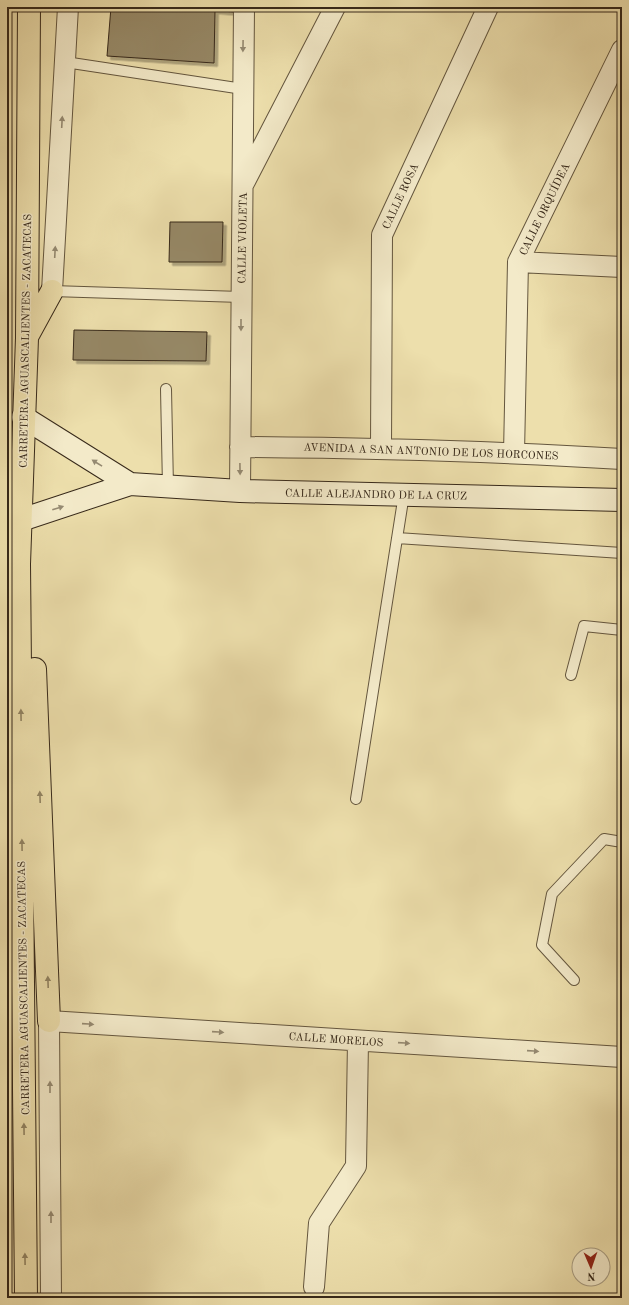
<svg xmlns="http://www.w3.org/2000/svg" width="629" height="1305" font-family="'Old Standard TT',serif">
	<defs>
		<filter id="shadow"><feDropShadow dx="3.5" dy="3.5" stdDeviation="0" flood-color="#0004"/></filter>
	</defs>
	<rect width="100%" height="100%" fill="#eddfac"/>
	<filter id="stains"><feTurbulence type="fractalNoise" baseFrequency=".005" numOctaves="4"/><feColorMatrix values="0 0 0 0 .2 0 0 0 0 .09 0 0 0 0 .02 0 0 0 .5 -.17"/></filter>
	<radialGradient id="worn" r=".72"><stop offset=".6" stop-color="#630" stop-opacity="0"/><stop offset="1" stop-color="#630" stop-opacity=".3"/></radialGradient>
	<path fill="#968866" stroke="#37291a" filter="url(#shadow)" d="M 111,7 L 175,7 L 215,10 L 214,63 L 107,56 Z
		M 175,7 L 234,7 L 234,12 Z
		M 170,222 L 223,222 L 222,262 L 169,262 Z
		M 74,330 L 207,332 L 206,361 L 73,360 Z"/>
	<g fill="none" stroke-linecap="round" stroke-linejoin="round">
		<g stroke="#64563e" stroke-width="12">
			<path id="service" d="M 65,62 L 243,89
				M 52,291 L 241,297
				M 166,389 L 168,487
				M 397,538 L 622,553
				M 571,675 L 584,626 L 622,630
				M 356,799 L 404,494
				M 574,980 L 542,945 L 552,894 L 604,839 L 622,842"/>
		</g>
		<g stroke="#64563e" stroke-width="22">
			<path id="minor" d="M 243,185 L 335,7
				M 518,262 L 622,267
				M 52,291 L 68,7
				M 240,447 C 367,448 495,451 622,459
				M 381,448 L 382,235 L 488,7
				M 514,453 L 518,262 L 622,50
				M 240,491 L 244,7
				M 314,1287 L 319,1223 L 356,1166 L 358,1041
				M 51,1298 L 49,1021 L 622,1057"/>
		</g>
		<g stroke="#37291a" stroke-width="24">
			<path id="secondary" d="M 23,417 L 130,484
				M 21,520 L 130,484 L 240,491 L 622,500"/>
		</g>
		<g stroke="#37291a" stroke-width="24">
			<path id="trunk" d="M 28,335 L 52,291
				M 35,669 L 49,1021
				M 26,1298 L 19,564 L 27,338 L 29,7"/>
		</g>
		<use href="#service" stroke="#f3eac9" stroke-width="10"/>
		<use href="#minor" stroke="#f3eac9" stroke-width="20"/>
		<use href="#secondary" stroke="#f3eac9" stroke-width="22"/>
		<use href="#trunk" stroke="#eddfac" stroke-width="22"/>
	</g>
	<defs><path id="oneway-solid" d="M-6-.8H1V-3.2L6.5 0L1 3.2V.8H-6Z"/></defs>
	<g fill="#958a72">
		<use href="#oneway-solid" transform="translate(243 46) rotate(91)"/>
		<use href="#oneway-solid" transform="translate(62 122) rotate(-87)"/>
		<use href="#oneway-solid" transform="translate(55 252) rotate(-87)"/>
		<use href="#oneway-solid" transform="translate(241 325) rotate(90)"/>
		<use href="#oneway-solid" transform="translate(97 463) rotate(-148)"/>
		<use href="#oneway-solid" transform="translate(240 469) rotate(89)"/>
		<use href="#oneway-solid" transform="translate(58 508) rotate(-18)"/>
		<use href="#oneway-solid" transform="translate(88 1024) rotate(4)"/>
		<use href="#oneway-solid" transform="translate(218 1032) rotate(4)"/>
		<use href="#oneway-solid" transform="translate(404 1043) rotate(4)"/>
		<use href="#oneway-solid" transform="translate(533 1051) rotate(4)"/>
		<use href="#oneway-solid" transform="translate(50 1087) rotate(-90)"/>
		<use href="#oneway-solid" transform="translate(51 1217) rotate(-90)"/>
	</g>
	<g fill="#928463">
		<use href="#oneway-solid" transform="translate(21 715) rotate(-91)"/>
		<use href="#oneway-solid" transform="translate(40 797) rotate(-92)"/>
		<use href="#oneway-solid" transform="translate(22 845) rotate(-91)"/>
		<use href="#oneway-solid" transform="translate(48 982) rotate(-92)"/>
		<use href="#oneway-solid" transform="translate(24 1129) rotate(-91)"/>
		<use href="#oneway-solid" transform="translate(25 1259) rotate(-91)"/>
	</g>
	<g text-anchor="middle" stroke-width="3" stroke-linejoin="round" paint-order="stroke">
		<g font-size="11" fill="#37291a" stroke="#f3eac9">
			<text transform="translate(400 196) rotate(-65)" y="4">CALLE ROSA</text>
			<text transform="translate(544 209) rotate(-64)" y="4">CALLE ORQUÍDEA</text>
			<text transform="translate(242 238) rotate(-89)" y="4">CALLE VIOLETA</text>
			<text transform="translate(25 341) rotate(-89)" y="4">CARRETERA AGUASCALIENTES - ZACATECAS</text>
			<text transform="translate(431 451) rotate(2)" y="4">AVENIDA A SAN ANTONIO DE LOS HORCONES</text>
			<text transform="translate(376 494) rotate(1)" y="4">CALLE ALEJANDRO DE LA CRUZ</text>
			<text transform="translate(23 988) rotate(-91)" y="4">CARRETERA AGUASCALIENTES - ZACATECAS</text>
			<text transform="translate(336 1039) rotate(4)" y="4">CALLE MORELOS</text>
		</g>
	</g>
	<rect width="629" height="1305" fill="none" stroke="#eddfac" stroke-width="24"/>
	<rect x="8" y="8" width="613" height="1289" fill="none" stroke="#37291a" stroke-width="2"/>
	<rect x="12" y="12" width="605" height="1281" fill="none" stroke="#37291a"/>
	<g transform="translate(591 1267) rotate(178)"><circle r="19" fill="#f3eac9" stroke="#a89d83"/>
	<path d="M0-3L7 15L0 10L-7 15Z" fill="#8f2418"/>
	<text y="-6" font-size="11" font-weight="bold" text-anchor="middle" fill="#37291a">N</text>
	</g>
	<rect width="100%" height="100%" filter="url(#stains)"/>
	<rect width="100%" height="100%" fill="url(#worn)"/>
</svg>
